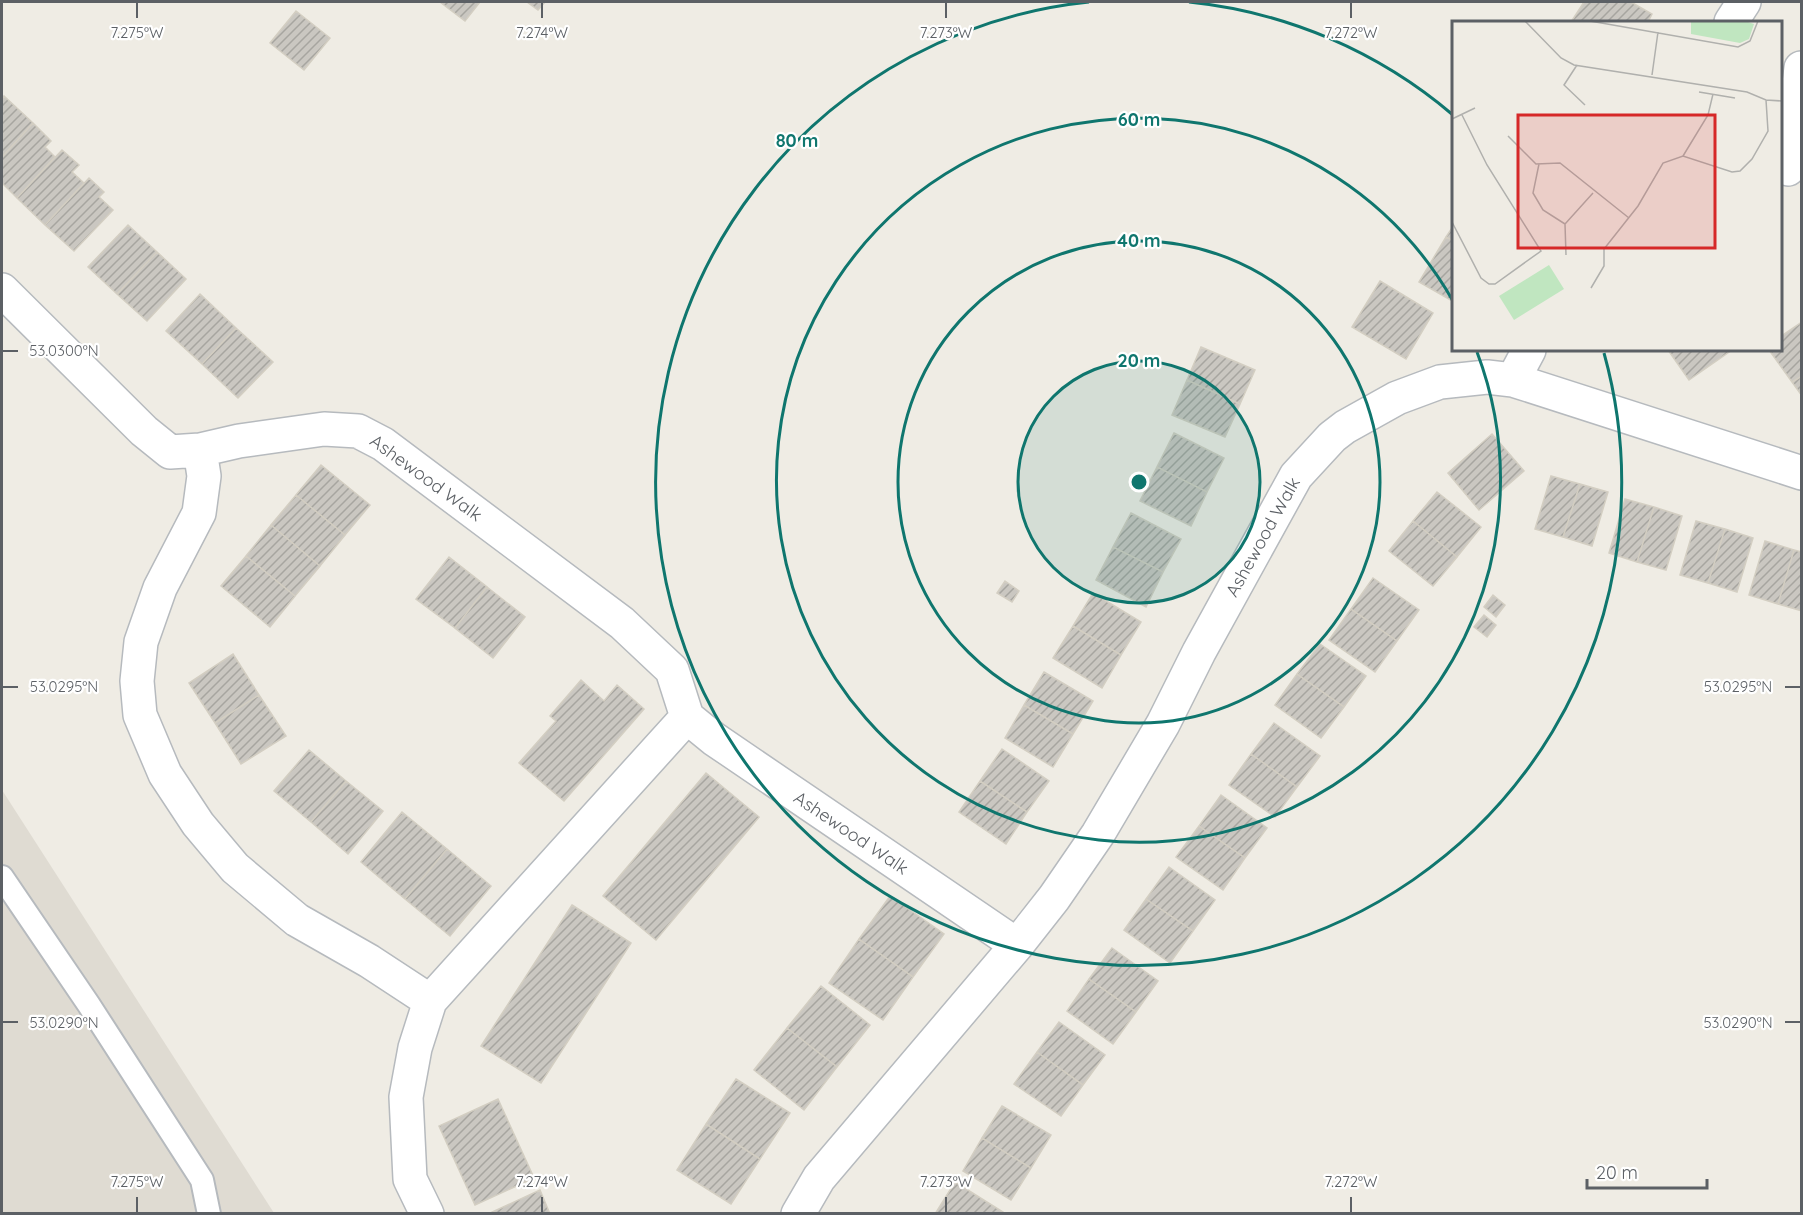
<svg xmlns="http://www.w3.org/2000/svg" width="1803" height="1215" font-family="Quicksand,sans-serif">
	<defs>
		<pattern id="building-hatch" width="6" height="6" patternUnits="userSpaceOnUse" patternTransform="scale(1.5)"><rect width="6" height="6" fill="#cac7c1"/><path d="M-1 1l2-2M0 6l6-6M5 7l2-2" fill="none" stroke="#a7a5a0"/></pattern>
	</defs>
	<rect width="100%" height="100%" fill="#efece4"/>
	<path fill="#dfdbd2" d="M 2,790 L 274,1213 L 2,1213 Z"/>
	<path fill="url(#building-hatch)" stroke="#d3cec2" stroke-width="1.5" d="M 440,2 L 480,2 L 465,21 Z
		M 527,2 L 545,2 L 538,10 Z
		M 1584,2 L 1631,2 L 1652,14 L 1648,22 L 1571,22 Z
		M 296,11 L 330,38 L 304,70 L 270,43 Z
		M 4,96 L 33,123 L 2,157 L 2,99 Z
		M 33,123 L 51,141 L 45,147 L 55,157 L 17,198 L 2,183 L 2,157 Z
		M 62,150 L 79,165 L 72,172 L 84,183 L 45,225 L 17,198 Z
		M 89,178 L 104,192 L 99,197 L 113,210 L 74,251 L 45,225 Z
		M 128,225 L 157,252 L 117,294 L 88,267 Z
		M 1454,225 L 1454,241 L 1446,237 Z
		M 1446,237 L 1454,241 L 1454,302 L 1419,282 Z
		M 157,252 L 186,279 L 147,321 L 117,294 Z
		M 1380,281 L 1433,313 L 1406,359 L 1352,327 Z
		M 200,294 L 236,328 L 202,364 L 166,331 Z
		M 1802,322 L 1802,376 L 1792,382 L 1769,350 L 1780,350 L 1780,337 Z
		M 236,328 L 273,362 L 238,398 L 202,364 Z
		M 1201,347 L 1255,370 L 1240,404 L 1187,380 Z
		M 1668,350 L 1732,350 L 1689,380 Z
		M 1802,376 L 1802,396 L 1792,382 Z
		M 1187,380 L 1240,404 L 1225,437 L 1172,415 Z
		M 1174,433 L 1224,458 L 1207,492 L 1157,467 Z
		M 1492,434 L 1524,471 L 1479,510 L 1448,473 Z
		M 321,465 L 370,505 L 345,535 L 296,495 Z
		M 1157,467 L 1207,492 L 1191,526 L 1140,501 Z
		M 1551,476 L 1580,484 L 1563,537 L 1535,529 Z
		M 1580,484 L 1608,492 L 1592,546 L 1563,537 Z
		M 1437,492 L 1481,527 L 1457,557 L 1413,521 Z
		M 296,495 L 345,535 L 320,566 L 271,525 Z
		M 1625,499 L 1654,507 L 1637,562 L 1609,553 Z
		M 1654,507 L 1682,516 L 1666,570 L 1637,562 Z
		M 1131,513 L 1181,539 L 1163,572 L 1113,547 Z
		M 1413,521 L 1457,557 L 1433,586 L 1389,551 Z
		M 1696,521 L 1725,529 L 1708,583 L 1680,575 Z
		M 271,525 L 320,566 L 295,596 L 246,556 Z
		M 1725,529 L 1753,538 L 1737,592 L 1708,583 Z
		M 1765,541 L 1794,550 L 1778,604 L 1749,595 Z
		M 1113,547 L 1163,572 L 1146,607 L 1096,580 Z
		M 1794,550 L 1802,552 L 1802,611 L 1778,604 Z
		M 246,556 L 295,596 L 270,627 L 221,586 Z
		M 449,557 L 487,587 L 455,628 L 416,599 Z
		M 1373,578 L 1419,610 L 1397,641 L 1351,609 Z
		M 1005,581 L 1019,591 L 1012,602 L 997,593 Z
		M 487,587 L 525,617 L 493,658 L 455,628 Z
		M 1093,593 L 1141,622 L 1121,655 L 1073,626 Z
		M 1493,595 L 1505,605 L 1496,617 L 1484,607 Z
		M 1351,609 L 1397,641 L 1375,672 L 1329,640 Z
		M 1484,615 L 1496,625 L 1487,637 L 1474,627 Z
		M 1073,626 L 1121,655 L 1102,688 L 1053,658 Z
		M 1320,644 L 1366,676 L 1344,707 L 1297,674 Z
		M 233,654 L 259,695 L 215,723 L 189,683 Z
		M 1044,672 L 1093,701 L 1073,734 L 1024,705 Z
		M 1297,674 L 1344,707 L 1321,738 L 1275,705 Z
		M 581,680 L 604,701 L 617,685 L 644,709 L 564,801 L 519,763 L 556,721 L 550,716 Z
		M 259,695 L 286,736 L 241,764 L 215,723 Z
		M 1024,705 L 1073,734 L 1053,767 L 1005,738 Z
		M 1274,723 L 1320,756 L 1297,787 L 1251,754 Z
		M 1002,749 L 1049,781 L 1027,812 L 980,781 Z
		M 309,750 L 346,781 L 311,822 L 274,791 Z
		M 1251,754 L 1297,787 L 1275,817 L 1229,785 Z
		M 706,773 L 759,817 L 656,940 L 603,896 Z
		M 346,781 L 383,811 L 348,854 L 311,822 Z
		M 980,781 L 1027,812 L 1006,844 L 959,812 Z
		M 1221,795 L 1267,828 L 1245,858 L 1199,826 Z
		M 402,812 L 447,849 L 405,899 L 361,862 Z
		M 1199,826 L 1245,858 L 1223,890 L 1176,857 Z
		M 447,849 L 491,886 L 450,936 L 405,899 Z
		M 1169,867 L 1215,900 L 1193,931 L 1146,899 Z
		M 890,896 L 944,934 L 913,977 L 859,939 Z
		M 1146,899 L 1193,931 L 1170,963 L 1124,930 Z
		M 572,905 L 631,943 L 541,1083 L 481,1046 Z
		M 859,939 L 913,977 L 883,1020 L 829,983 Z
		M 1112,948 L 1158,981 L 1136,1012 L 1089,979 Z
		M 1089,979 L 1136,1012 L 1113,1044 L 1067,1011 Z
		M 821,986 L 870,1025 L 837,1067 L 787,1028 Z
		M 1059,1022 L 1105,1055 L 1083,1085 L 1037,1052 Z
		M 787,1028 L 837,1067 L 804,1110 L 754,1070 Z
		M 1037,1052 L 1083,1085 L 1061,1116 L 1014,1084 Z
		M 736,1079 L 790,1113 L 760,1159 L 706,1124 Z
		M 498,1099 L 534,1178 L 475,1205 L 439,1126 Z
		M 1002,1106 L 1051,1135 L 1031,1168 L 982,1138 Z
		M 706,1124 L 760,1159 L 731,1204 L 677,1170 Z
		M 982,1138 L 1031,1168 L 1011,1200 L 963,1171 Z
		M 955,1182 L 1003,1212 L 1002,1214 L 935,1214 Z
		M 540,1190 L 550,1214 L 488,1214 Z"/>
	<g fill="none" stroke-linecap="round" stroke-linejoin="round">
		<g stroke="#b6babe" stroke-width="26">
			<path id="service" d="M 2,877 L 89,1005 L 202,1180 L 209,1214"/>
		</g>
		<g stroke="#b6babe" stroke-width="36">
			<path id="minor" d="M 1731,22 L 1744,2
				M 1788,169 L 1801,68
				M 2,290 L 144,431 L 170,452 L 200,450 L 239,441 L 324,429 L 358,431 L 383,444 L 622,623 L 672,670 L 687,717 L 714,739 L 1017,945
				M 1513,380 L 1529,350
				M 200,450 L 204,476 L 199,513 L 160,588 L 141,642 L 137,681 L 140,715 L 165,774 L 198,824 L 235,868 L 297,920 L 369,961 L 430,1001
				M 427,1214 L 410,1179 L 406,1097 L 415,1048 L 430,1001 L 687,717
				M 798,1214 L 819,1178 L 1017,945 L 1054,898 L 1098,834 L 1163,724 L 1199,652 L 1296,476 L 1332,437 L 1345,427 L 1397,398 L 1440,382 L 1487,377 L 1513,380 L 1802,473"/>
		</g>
		<use href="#service" stroke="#fff" stroke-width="22"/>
		<use href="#minor" stroke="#fff" stroke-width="33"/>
	</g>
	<path fill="none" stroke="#5c6065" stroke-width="2" d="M 137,3 L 137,18M 542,3 L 542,18M 946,3 L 946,18M 1351,3 L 1351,18M 3,351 L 18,351M 3,687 L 18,687M 1785,687 L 1800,687M 3,1022 L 18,1022M 1785,1022 L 1800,1022M 137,1197 L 137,1212M 542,1197 L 542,1212M 946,1197 L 946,1212M 1351,1197 L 1351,1212"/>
	<circle cx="1139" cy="482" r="121" fill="#0f766e" fill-opacity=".12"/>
	<g fill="none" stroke="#0f766e" stroke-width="3">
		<circle cx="1139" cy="482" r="121"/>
		<circle cx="1139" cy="482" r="241"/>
		<path d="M1477 352A362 362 0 1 1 1453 301"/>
		<path d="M1189 2A483 483 0 0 1 1453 115M1604 353A483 483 0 1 1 1089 2"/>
	</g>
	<g text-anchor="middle" stroke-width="4.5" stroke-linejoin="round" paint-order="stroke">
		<g font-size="18" fill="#5c6065" stroke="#fff">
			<text transform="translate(426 478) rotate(36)" y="6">Ashewood Walk</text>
			<text transform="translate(1263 537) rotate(-61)" y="6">Ashewood Walk</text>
			<text transform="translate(851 833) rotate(34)" y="6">Ashewood Walk</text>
		</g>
	</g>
	<g transform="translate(1452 21)">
		<rect width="330" height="330" fill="#efece4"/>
		<path d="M 239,0 L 293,0 L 302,3 L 297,18 L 288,22 L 239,13 Z" fill="#c0e6c0"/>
		<path d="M 97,244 L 112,268 L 62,299 L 47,275 Z" fill="#c0e6c0"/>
		<path fill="none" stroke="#b0b0ad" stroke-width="1.5" d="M 73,0 L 109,37 L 122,44 L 295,71 L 314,79 L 330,80M 138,0 L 286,26 L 298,20 L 306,0M 125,44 L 112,64 L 133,84M 200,54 L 206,11M 247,71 L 283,77M 0,98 L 23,87M 56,115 L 84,143 L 108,142 L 177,197M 231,135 L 256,94 L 261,73M 87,143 L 81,172 L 91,189 L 113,203M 0,201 L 29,257 L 37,263 L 43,263 L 89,230 L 35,144 L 10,94M 114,234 L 113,203 L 141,172M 139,267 L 152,245 L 152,228 L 186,185 L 211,142 L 231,135 L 280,151 L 288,150 L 300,138 L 316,110 L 314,79"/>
		<path fill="#d62828" fill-opacity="0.15" stroke="#d62828" stroke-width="3" d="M 66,94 L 263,94 L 263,227 L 66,227 Z"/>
		<rect width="330" height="330" fill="none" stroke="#5c6065" stroke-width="3"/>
	</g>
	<g font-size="15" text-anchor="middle" fill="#5c6065" stroke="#fff" stroke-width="4.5" stroke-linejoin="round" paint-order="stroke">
		<text x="137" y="38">7.275°W</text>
		<text x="542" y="38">7.274°W</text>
		<text x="946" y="38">7.273°W</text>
		<text x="1351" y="38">7.272°W</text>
		<text x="64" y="356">53.0300°N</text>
		<text x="64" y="692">53.0295°N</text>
		<text x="1738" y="692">53.0295°N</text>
		<text x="64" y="1028">53.0290°N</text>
		<text x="1738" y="1028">53.0290°N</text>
		<text x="137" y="1187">7.275°W</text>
		<text x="542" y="1187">7.274°W</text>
		<text x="946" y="1187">7.273°W</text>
		<text x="1351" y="1187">7.272°W</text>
	</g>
	<circle cx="1139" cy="482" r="9" fill="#0f766e" stroke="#fff" stroke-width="3"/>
	<g font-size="18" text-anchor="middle" font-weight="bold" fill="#0f766e" stroke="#fff" stroke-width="4.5" stroke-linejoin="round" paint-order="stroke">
		<text x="1139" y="126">60 m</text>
		<text x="797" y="147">80 m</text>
		<text x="1139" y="247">40 m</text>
		<text x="1139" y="367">20 m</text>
	</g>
	<rect width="1803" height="1215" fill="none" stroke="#5c6065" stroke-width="6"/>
	<path d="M1587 1179v9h120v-9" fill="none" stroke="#5c6065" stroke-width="3"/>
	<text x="1596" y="1179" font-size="18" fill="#5c6065" stroke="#ffffff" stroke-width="4.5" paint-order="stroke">20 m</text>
</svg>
